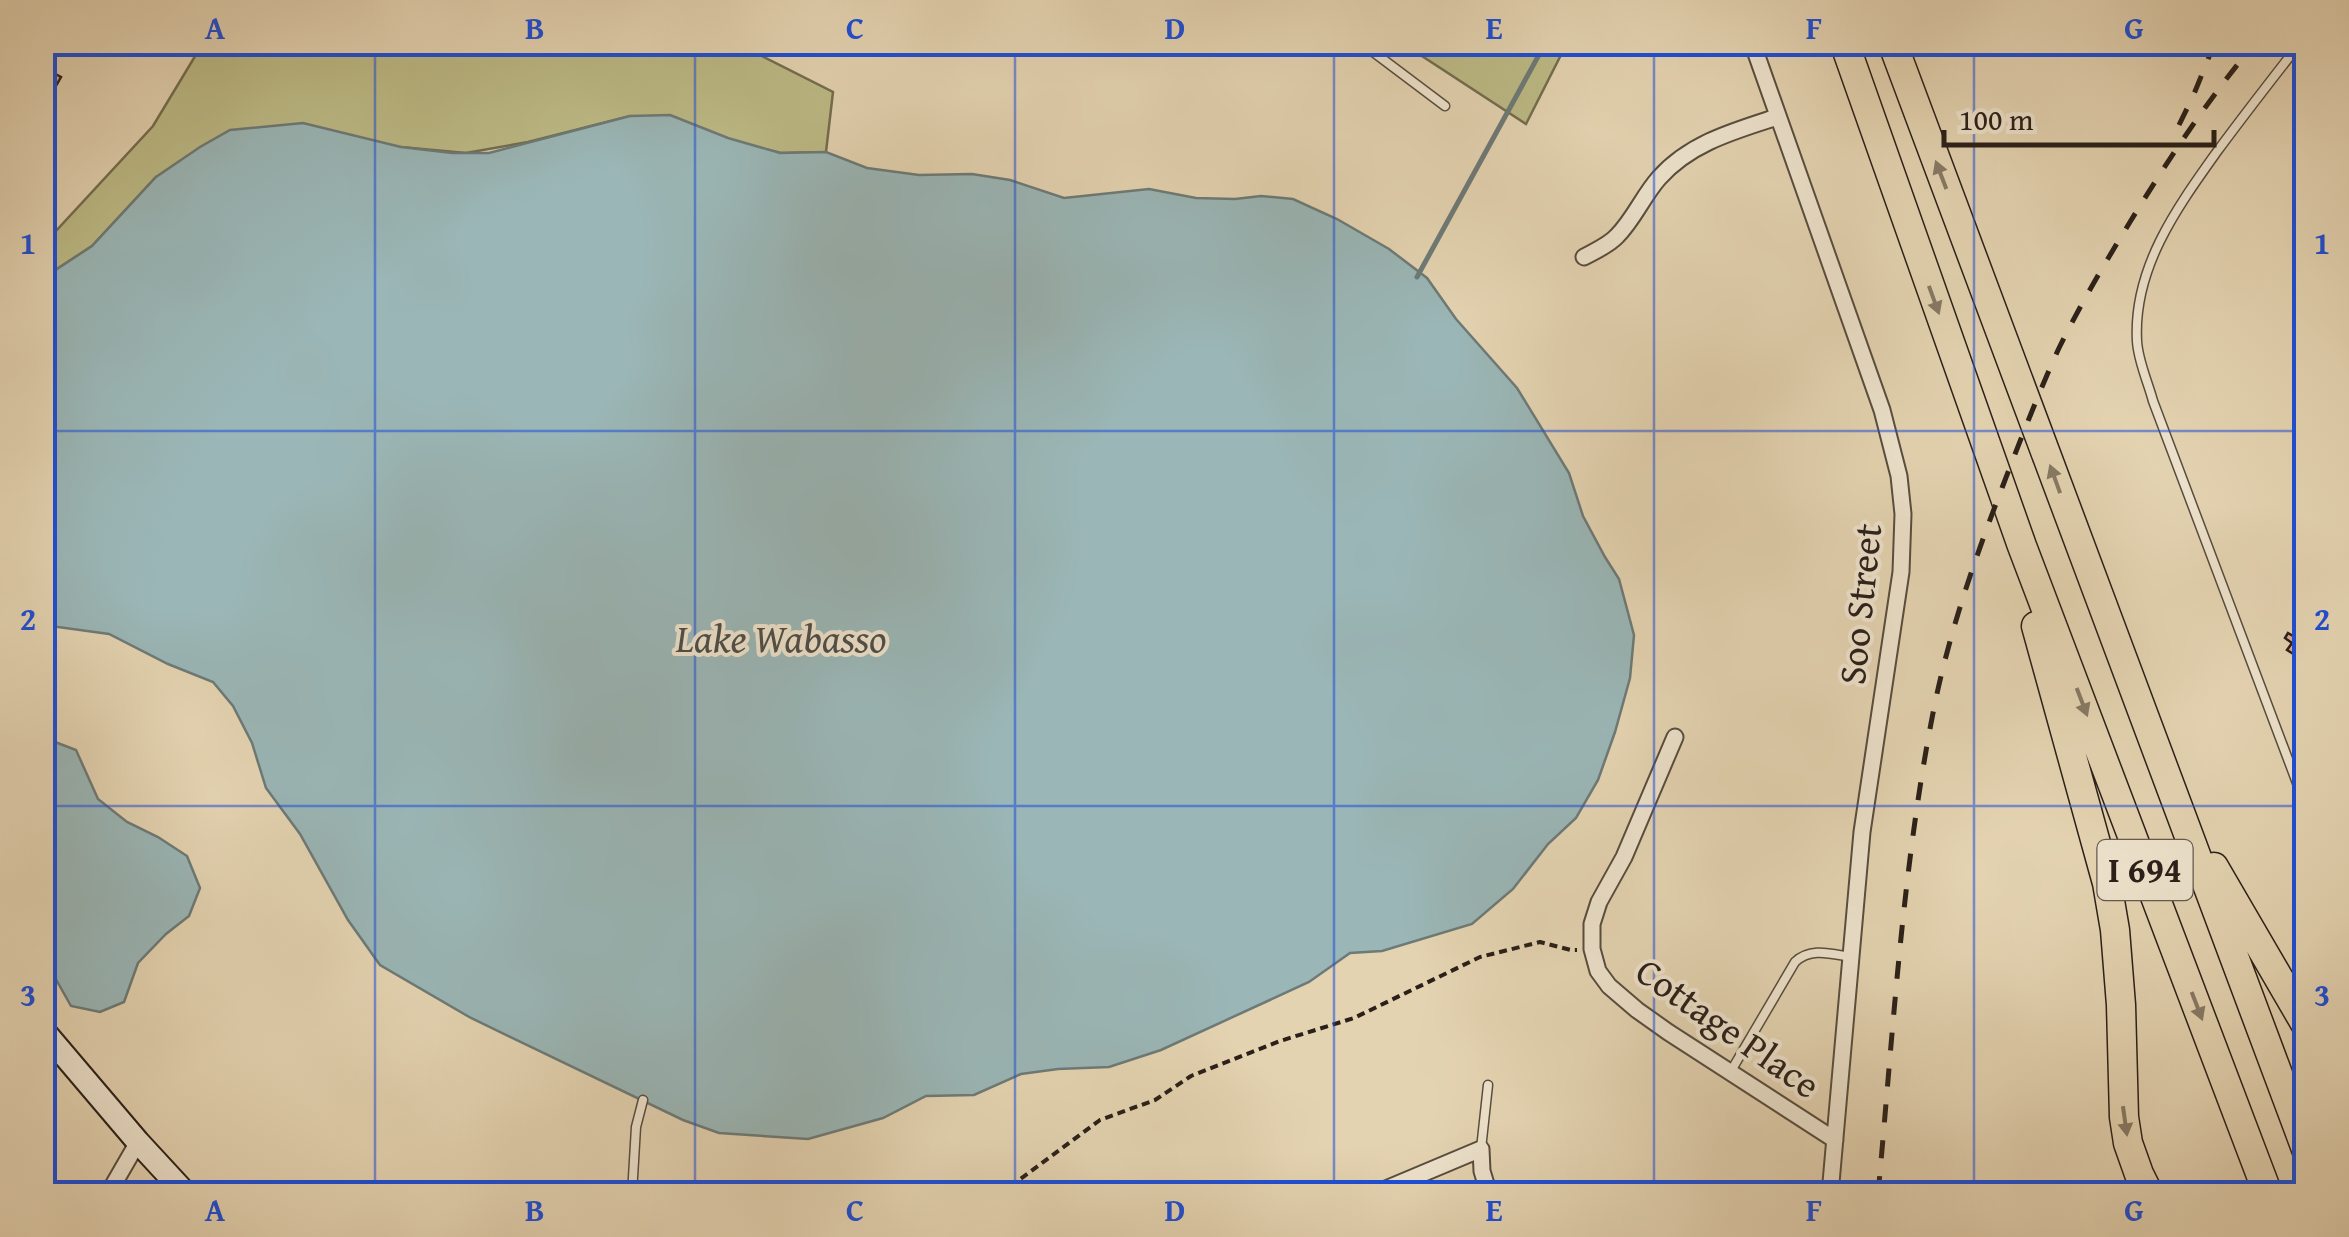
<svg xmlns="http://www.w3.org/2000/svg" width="2349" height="1237" font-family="'Gentium Book Plus',serif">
	<rect width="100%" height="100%" fill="#e4d3b1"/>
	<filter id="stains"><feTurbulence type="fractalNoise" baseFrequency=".002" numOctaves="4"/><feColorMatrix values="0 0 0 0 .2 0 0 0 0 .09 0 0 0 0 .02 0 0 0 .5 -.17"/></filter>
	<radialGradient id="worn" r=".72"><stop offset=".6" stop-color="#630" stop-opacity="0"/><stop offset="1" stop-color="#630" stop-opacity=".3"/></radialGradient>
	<path fill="#bcba86" stroke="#736d50" stroke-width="2.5" d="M 203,43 L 736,43 L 833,92 L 826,152 L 781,153 L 630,116 L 528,142 L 466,153 L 401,147 L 156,177 L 92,246 L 54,271 L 43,285 L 43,245 L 153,126 Z
		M 1402,43 L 1567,43 L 1526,124 Z"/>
	<path fill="#9ab6b6" stroke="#6d7a77" stroke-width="2.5" d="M 670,115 L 728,138 L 780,153 L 826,152 L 867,168 L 919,175 L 972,174 L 1010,180 L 1064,198 L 1149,189 L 1196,198 L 1235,199 L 1261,196 L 1293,199 L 1337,219 L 1389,249 L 1427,278 L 1456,319 L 1517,388 L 1569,473 L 1583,516 L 1605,557 L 1619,579 L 1634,635 L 1630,678 L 1615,732 L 1598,780 L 1576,818 L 1548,844 L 1513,889 L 1472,924 L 1382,951 L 1350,953 L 1309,982 L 1161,1050 L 1109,1067 L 1058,1069 L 1021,1074 L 974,1095 L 926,1096 L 883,1118 L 808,1139 L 719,1133 L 683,1120 L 471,1018 L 380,965 L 348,920 L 300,834 L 266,788 L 252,743 L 233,706 L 213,682 L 168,664 L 109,634 L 43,625 L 43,285 L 54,271 L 92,246 L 156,177 L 200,147 L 230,130 L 303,123 L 401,147 L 452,153 L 489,153 L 630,116 Z
		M 42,737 L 76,750 L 98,799 L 127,822 L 158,837 L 187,856 L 200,888 L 189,916 L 166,934 L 138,963 L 124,1002 L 100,1012 L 71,1006 L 53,974 L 43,949 Z"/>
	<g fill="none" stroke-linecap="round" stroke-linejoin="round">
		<path stroke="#6d7a77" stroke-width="5" d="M 1417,277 L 1546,42"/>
	</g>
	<path fill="#e0ab94" stroke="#2a2019" stroke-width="2.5" d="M 42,67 L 61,77 L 44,107 L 42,107 Z
		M 2288,633 L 2303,642 L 2295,655 L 2287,650 L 2292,643 L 2285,638 Z"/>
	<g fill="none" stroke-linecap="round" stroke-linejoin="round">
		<g stroke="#584d3f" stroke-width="11">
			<path id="lane" d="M 1360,42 L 1445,106
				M 2301,42 C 2272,79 2244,115 2216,153 C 2176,209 2133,269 2137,341 C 2138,361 2148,382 2153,401 L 2306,807
				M 1731,1071 L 1795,962 C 1811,947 1831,954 1851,957
				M 1481,1149 L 1488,1085
				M 632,1194 L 636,1127 L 643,1100"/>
		</g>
		<g stroke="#584d3f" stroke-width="19">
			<path id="street" d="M 1752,42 L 1882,410 L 1899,476 L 1903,514 L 1901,572 L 1862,832 L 1830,1194
				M 1584,257 C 1595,251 1609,245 1617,236 C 1634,219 1643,196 1659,178 C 1690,143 1734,131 1777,117
				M 1675,737 L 1624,857 L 1599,902 L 1592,924 L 1592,949 L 1598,971 L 1609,986 L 1637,1010 L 1668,1032 L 1835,1140
				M 108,1194 L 138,1142
				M 1374,1194 L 1481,1149 L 1482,1171 L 1489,1194"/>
		</g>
		<g stroke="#2a2019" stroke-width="26">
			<path id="secondary" d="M 42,1029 L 138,1142 L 186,1194"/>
		</g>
		<g stroke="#2a2019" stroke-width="31">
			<path id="highway" d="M 1844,42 L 2022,546 L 2268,1194
				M 1892,42 L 2306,1149
				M 2036,626 L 2107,883 L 2115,930 L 2121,1005 L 2124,1117 L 2128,1143 L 2139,1174 L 2149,1194
				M 2214,867 L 2306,1025"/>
		</g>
		<path stroke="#2a2019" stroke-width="4" stroke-dasharray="8 5" stroke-linecap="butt" d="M 42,1001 L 53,1012
			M 204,1185 L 214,1194
			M 1000,1194 L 1100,1120 L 1155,1100 L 1191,1076 L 1280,1041 L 1354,1018 L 1480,957 L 1540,942 L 1571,950 L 1577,950"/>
		<use href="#lane" stroke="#ede2cc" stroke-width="8"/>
		<use href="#street" stroke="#ede2cc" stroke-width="15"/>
		<use href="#secondary" stroke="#ede2cc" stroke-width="22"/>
		<use href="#highway" stroke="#e4d3b1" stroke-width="28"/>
		<path stroke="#2a2019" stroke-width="5" stroke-dasharray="18 18" stroke-linecap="butt" d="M 2179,125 L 2194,94 L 2215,42
			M 1878,1194 C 1893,1034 1902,871 1933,713 C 1948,636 1974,561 2002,488 C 2020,441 2038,394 2059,348 C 2080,305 2105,263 2130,222 C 2168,160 2208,99 2256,42"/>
	</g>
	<defs><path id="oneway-solid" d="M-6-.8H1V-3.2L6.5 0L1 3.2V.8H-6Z" transform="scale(2.5)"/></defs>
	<g fill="#877a65">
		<use href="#oneway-solid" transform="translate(1941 175) rotate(-111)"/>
		<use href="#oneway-solid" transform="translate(1934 300) rotate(70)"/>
		<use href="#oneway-solid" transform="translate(2055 479) rotate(-110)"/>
		<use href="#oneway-solid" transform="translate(2082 702) rotate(69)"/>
		<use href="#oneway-solid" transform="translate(2197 1006) rotate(69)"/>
		<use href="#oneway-solid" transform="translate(2125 1121) rotate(82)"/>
	</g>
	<path fill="none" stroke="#1d4ed8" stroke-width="2.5" stroke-opacity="0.55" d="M 375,42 L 375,1194M 695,42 L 695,1194M 1015,42 L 1015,1194M 1334,42 L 1334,1194M 1654,42 L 1654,1194M 1974,42 L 1974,1194M 42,431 L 2306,431M 42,806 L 2306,806"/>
	<g text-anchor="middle" stroke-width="8" stroke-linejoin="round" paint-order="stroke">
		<rect fill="#ede2cc" stroke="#645a4f" stroke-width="2.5" x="2097.5" y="840" width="95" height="60" rx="8"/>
		<g font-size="35" font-weight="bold" fill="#2a2019">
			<text x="2145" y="882">I 694</text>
		</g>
		<g font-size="38" fill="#2a2019" stroke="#ede2cc">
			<text transform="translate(1860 604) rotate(-84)" y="13">Soo Street</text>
			<text transform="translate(1728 1028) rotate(35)" y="13">Cottage Place</text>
		</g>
		<g font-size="40" font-style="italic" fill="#4c4d48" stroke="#ede2cc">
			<text x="781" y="652">Lake Wabasso</text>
		</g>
	</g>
	<rect width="2349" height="1237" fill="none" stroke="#e4d3b1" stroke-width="110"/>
	<path d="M1944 130v15h270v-15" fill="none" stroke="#2a2019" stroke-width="5"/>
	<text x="1959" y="130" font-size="30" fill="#2a2019" stroke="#ede2cc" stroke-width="8" paint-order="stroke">100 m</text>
	<rect x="55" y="55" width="2239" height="1127" fill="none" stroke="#1d4ed8" stroke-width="4"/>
	<g font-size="32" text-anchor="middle" font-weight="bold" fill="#1d4ed8">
		<text x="215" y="39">A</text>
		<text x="535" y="39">B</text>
		<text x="855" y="39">C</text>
		<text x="1175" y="39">D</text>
		<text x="1494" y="39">E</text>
		<text x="1814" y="39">F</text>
		<text x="2134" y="39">G</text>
		<text x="28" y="254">1</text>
		<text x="2322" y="254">1</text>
		<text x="28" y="630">2</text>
		<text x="2322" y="630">2</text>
		<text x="28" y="1006">3</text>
		<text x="2322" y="1006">3</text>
		<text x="215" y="1221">A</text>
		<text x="535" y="1221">B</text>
		<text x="855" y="1221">C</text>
		<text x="1175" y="1221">D</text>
		<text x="1494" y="1221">E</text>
		<text x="1814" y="1221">F</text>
		<text x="2134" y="1221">G</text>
	</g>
	<rect width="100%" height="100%" filter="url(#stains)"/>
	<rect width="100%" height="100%" fill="url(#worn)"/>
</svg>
